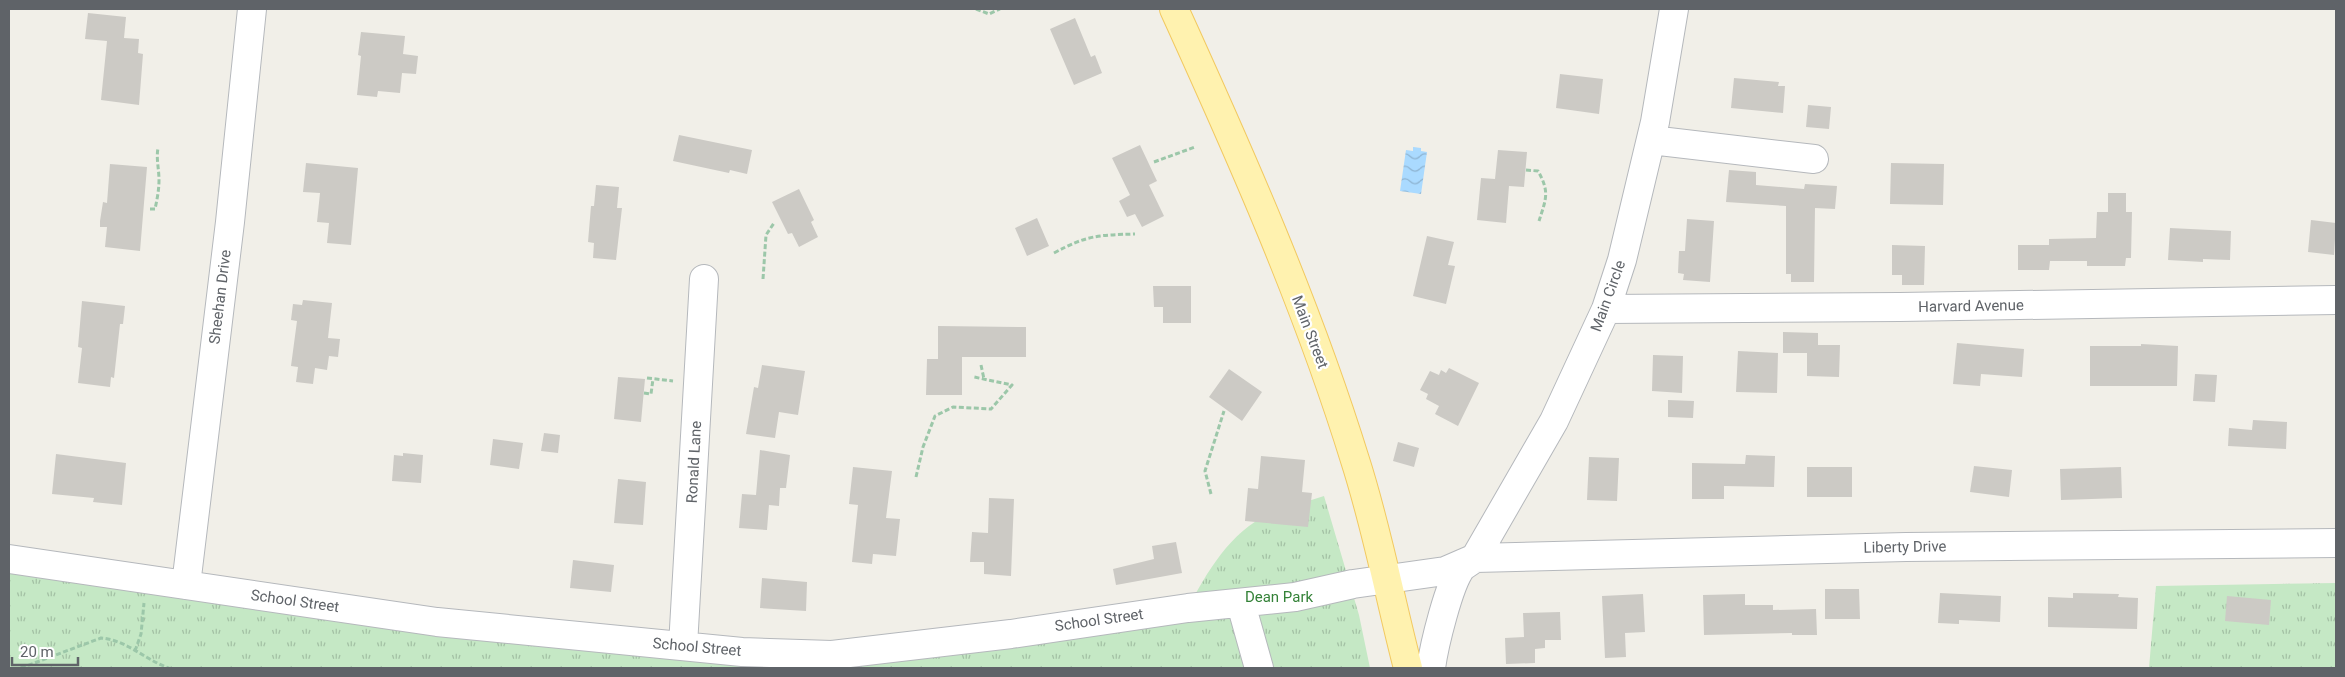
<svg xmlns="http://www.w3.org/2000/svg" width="2345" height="677" font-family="Roboto,sans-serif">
	<defs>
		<pattern id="park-tufts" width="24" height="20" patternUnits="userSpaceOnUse" patternTransform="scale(1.25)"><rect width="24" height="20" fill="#c5e8c5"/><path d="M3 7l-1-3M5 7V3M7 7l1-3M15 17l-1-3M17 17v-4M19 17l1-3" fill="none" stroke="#a3c0a4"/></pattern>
		<pattern id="water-waves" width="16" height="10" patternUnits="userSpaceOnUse" patternTransform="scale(1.25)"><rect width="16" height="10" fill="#aadaff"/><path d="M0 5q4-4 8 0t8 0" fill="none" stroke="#8eb4d2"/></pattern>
	</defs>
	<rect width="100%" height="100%" fill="#f1efe8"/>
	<path fill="url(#park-tufts)" d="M 1324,496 L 1359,615 L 1370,668 L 9,668 L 9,564 L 735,660 L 1188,608 C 1207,572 1230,532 1269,514 C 1286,507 1306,502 1324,496 Z
		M 2336,583 L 2336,668 L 2149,668 L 2156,586 Z"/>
	<path fill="url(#water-waves)" d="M 1413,147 L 1421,148 L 1421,151 L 1427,152 L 1421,194 L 1400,191 L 1406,150 L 1413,151 Z"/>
	<path fill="#cccac5" d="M 88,13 L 126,17 L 124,38 L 139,39 L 138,53 L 143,54 L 139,105 L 101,100 L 107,41 L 85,39 Z
		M 1075,18 L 1091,57 L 1095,55 L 1102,73 L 1074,85 L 1050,29 Z
		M 361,32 L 405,36 L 403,54 L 418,56 L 416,74 L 402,73 L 400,93 L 378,91 L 377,97 L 357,95 L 361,56 L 358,55 Z
		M 1560,74 L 1603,79 L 1599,114 L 1556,108 Z
		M 1734,78 L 1779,82 L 1778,86 L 1785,86 L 1783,113 L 1731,108 Z
		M 1808,105 L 1831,107 L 1829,129 L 1806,127 Z
		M 679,135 L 752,150 L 747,174 L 730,170 L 729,173 L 673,161 Z
		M 1140,145 L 1157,181 L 1149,185 L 1164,216 L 1142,227 L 1135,214 L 1127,217 L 1119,201 L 1130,195 L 1112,158 Z
		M 1498,150 L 1527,152 L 1524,187 L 1509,186 L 1506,223 L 1477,220 L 1481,178 L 1495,179 Z
		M 306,163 L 358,168 L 351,245 L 327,243 L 329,223 L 317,222 L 320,193 L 303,192 Z
		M 1891,163 L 1944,164 L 1943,205 L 1890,204 Z
		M 110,164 L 147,167 L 140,251 L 105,247 L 107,227 L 100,227 L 100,221 L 103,202 L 107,203 Z
		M 1729,170 L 1756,172 L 1756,185 L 1804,189 L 1805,184 L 1837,186 L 1835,209 L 1815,208 L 1814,282 L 1791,282 L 1791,274 L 1786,274 L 1786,206 L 1726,202 Z
		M 596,185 L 619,187 L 617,208 L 622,208 L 616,260 L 593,258 L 594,243 L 588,242 L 591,206 L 594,206 Z
		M 799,189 L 814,220 L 811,222 L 818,237 L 799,247 L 792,233 L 788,234 L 772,202 Z
		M 2108,193 L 2126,193 L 2126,212 L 2132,212 L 2131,258 L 2126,258 L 2125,266 L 2087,266 L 2087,261 L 2050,261 L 2049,270 L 2018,270 L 2018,245 L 2049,245 L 2049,239 L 2096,238 L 2097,212 L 2108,212 Z
		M 1037,218 L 1049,246 L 1027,256 L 1015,228 Z
		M 1687,219 L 1714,221 L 1710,282 L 1683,280 L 1684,274 L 1678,273 L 1679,251 L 1685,251 Z
		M 2311,220 L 2336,223 L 2334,255 L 2308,252 Z
		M 2170,228 L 2231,231 L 2230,260 L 2203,259 L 2203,262 L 2168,260 Z
		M 1427,236 L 1454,242 L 1448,265 L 1455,266 L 1446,304 L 1413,296 Z
		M 1892,245 L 1925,246 L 1924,285 L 1902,285 L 1902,275 L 1892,275 Z
		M 1153,286 L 1191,286 L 1191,323 L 1163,323 L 1163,307 L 1154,307 Z
		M 303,300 L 332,303 L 328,338 L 340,339 L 338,357 L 329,356 L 327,370 L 315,368 L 313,384 L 296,382 L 298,367 L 291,366 L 297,321 L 291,320 L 293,304 L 302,305 Z
		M 82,301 L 125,306 L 123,324 L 120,324 L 114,378 L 111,377 L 110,387 L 78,383 L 82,348 L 78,347 Z
		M 938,326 L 1026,327 L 1026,357 L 962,357 L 962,395 L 926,395 L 927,359 L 938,359 Z
		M 1783,332 L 1818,333 L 1818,345 L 1840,345 L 1839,377 L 1807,376 L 1807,353 L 1783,353 Z
		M 1957,343 L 2024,349 L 2022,377 L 1981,374 L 1980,386 L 1953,384 Z
		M 2141,344 L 2178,346 L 2177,386 L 2090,386 L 2090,346 L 2141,346 Z
		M 1738,351 L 1778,353 L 1777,393 L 1736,392 Z
		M 1653,355 L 1683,356 L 1682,393 L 1652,391 Z
		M 762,365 L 805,371 L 798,415 L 779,412 L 775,438 L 746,434 L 754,387 L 758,388 Z
		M 1449,368 L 1479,383 L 1458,426 L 1435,414 L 1439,406 L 1426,399 L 1428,394 L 1420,390 L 1430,371 L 1439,375 L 1441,370 L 1446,373 Z
		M 1229,369 L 1262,392 L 1242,421 L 1209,397 Z
		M 2195,374 L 2217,375 L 2215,402 L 2193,401 Z
		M 618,377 L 645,379 L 641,422 L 614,419 Z
		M 1668,400 L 1694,401 L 1693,418 L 1668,417 Z
		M 2253,420 L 2287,422 L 2286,449 L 2228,446 L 2229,428 L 2252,430 Z
		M 544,433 L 560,435 L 558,453 L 541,451 Z
		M 493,439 L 523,443 L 519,469 L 490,465 Z
		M 1398,442 L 1419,448 L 1414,467 L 1393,461 Z
		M 760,450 L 790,455 L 786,488 L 780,488 L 779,506 L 769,505 L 767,530 L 739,528 L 742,494 L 756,495 Z
		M 403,453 L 423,455 L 421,483 L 392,481 L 394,455 L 403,456 Z
		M 56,454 L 126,463 L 122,505 L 93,502 L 94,498 L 52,494 Z
		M 1746,455 L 1775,456 L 1774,487 L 1724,486 L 1724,499 L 1692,499 L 1692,463 L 1745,464 Z
		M 1261,456 L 1305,460 L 1302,492 L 1312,493 L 1308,527 L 1245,521 L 1248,488 L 1258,489 Z
		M 1589,457 L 1619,458 L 1617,501 L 1587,500 Z
		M 1974,466 L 2012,470 L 2009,497 L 1970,492 Z
		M 853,467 L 892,471 L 886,518 L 900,519 L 896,556 L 873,554 L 872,564 L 852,562 L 858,505 L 849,504 Z
		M 1807,467 L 1852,467 L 1852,497 L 1807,497 Z
		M 2121,467 L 2122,498 L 2061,500 L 2060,469 Z
		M 618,479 L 646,482 L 643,525 L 614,523 Z
		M 989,498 L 1014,499 L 1011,576 L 984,574 L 984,562 L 970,562 L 972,532 L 988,533 Z
		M 1176,542 L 1182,573 L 1116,585 L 1113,569 L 1154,559 L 1152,546 Z
		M 573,560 L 614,565 L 611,592 L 570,588 Z
		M 762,578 L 807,582 L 806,611 L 760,608 Z
		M 1825,589 L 1859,589 L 1860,619 L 1825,619 Z
		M 1940,593 L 2001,596 L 2000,622 L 1959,620 L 1959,624 L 1938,623 Z
		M 2073,593 L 2119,594 L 2118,597 L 2138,598 L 2137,629 L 2048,627 L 2048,597 L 2073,598 Z
		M 1643,594 L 1645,632 L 1625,633 L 1626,657 L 1605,658 L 1602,596 Z
		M 1745,594 L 1745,605 L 1773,605 L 1773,610 L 1816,609 L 1817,635 L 1792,635 L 1792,633 L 1704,635 L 1703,595 Z
		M 2227,596 L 2271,600 L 2269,625 L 2225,621 Z
		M 1560,612 L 1561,640 L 1545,640 L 1545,648 L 1535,649 L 1535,663 L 1506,664 L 1505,638 L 1524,637 L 1523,613 Z"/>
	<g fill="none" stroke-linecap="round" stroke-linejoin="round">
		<g stroke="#b5b8bc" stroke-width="30">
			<path id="minor" d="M 1651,140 L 1814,159
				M 1606,309 L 1900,307 L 2336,300
				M 9,559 L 437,622 L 742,652 L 832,655 L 1011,634 L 1188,608 L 1295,597 L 1353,584 L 1445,571 L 1475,558 L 1554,421 L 1606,309 L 1622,260 L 1655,122 L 1674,9
				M 186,585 L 230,222 L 252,9
				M 1241,604 L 1259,668
				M 683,646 L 704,279
				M 1431,668 C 1434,646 1449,583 1462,567 C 1466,564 1471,561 1475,558 L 1906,547 L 2336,543"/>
		</g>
		<g stroke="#f2c960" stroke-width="30">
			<path id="major" d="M 1174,9 C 1241,156 1307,305 1355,460 C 1377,528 1390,599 1408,668"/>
		</g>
		<path stroke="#9cc7a9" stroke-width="3" stroke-dasharray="5 2.5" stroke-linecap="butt" d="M 976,9 L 989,14 L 1000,9
			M 1154,162 L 1195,147
			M 1526,170 L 1538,171 C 1550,192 1546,199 1539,221
			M 150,209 L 155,209 C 157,200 159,190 159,180 C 159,169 156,159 158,148
			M 1054,253 C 1087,235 1099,235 1135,234
			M 763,279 L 766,235 L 774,223
			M 981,365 L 984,379
			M 647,378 L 673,381
			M 644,393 L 651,394 L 653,379
			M 916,477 L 923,447 L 935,416 L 953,407 L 991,409 L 1012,385 L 974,377
			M 1211,494 L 1205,471 L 1224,411
			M 135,651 L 141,634 L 144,603
			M 21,668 L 101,638 C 127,640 145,660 169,668"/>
		<use href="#minor" stroke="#fff" stroke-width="28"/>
		<use href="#major" stroke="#fff2af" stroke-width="28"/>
	</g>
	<g text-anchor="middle" stroke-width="4.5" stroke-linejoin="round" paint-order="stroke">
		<g font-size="15" fill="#5f6368" stroke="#fff">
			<text transform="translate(1608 296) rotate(-70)" y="5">Main Circle</text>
			<text transform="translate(220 297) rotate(-83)" y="5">Sheehan Drive</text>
			<text transform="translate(1971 306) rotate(-1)" y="5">Harvard Avenue</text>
			<text transform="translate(1310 332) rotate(69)" y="5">Main Street</text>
			<text transform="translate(694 462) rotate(-87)" y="5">Ronald Lane</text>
			<text transform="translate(1905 547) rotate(-1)" y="5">Liberty Drive</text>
			<text transform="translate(295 601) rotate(8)" y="5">School Street</text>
			<text transform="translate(1099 620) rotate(-8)" y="5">School Street</text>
			<text transform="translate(697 647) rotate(5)" y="5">School Street</text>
		</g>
		<g font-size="15" fill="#348238" stroke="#fff">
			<text x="1279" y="602">Dean Park</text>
		</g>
	</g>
	<rect width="2345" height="677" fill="none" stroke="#5f6368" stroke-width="20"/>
	<path d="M12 657v8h66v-8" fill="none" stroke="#5f6368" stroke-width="2.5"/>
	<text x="20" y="657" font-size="15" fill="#5f6368" stroke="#ffffff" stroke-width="4" paint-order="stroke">20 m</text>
</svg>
